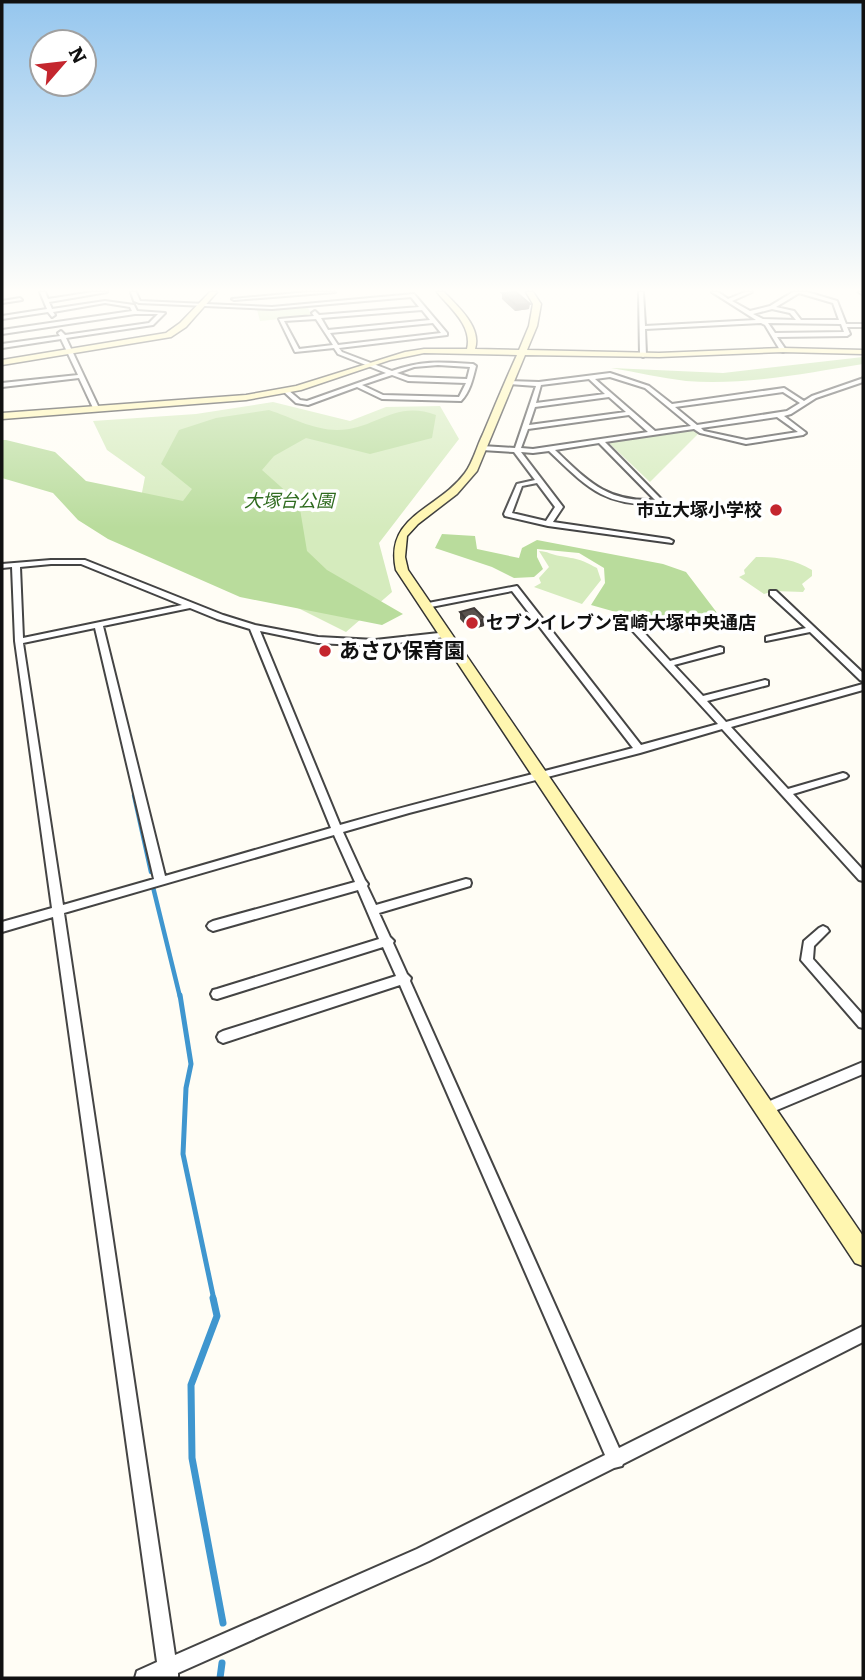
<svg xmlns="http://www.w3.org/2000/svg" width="865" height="1680" font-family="Literata,'Noto Sans JP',serif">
	<rect width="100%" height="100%" fill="#fffdf5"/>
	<path fill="#d5ebbd" d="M 307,306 L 312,316 L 260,321 L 257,310 Z
		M 273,402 L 350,421 L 386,407 L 440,406 L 459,439 L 379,543 L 392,592 L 346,632 L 260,589 L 134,533 L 145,477 L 107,450 L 93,421 L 196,414 Z
		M 694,428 L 699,433 L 650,482 L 608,442 Z
		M 539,551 C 547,551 552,555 560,556 C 578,559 580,559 597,568 L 601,580 L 582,604 L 534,587 L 541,583 L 539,578 L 549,567 Z
		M 756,557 C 777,557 793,559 812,570 L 812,576 L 802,584 L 805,589 L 803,592 L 774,591 L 764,594 L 739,577 L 745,574 L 744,570 Z"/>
	<path fill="#b9dc9c" d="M 863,357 L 863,364 C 807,373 743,386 686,381 C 661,378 636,372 611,368 L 723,373 Z
		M 269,410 C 290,417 314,430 337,430 C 375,430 395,399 436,415 L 432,438 L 370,454 L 306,438 L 274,456 L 262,470 L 299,503 L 307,551 L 327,570 L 403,614 L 382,625 L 240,597 L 108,539 L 78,520 L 53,493 L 2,478 L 2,440 L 6,440 L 55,452 L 86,481 L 183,501 L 192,489 L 161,464 L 179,430 L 216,418 Z
		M 442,534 L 475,536 L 477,549 L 519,558 L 522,548 L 537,540 L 663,564 L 686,572 L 724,622 L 637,618 L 591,605 L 605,583 L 604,568 L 579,553 L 537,549 L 537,557 L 543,569 L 534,577 L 514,578 L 492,567 L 435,548 Z"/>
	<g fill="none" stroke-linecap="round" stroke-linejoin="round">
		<path stroke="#3f96cf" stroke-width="4.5" d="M 134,795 L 151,872
			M 153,887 L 180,997"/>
		<path stroke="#3f96cf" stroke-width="5" d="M 180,995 L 191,1064 L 186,1088 L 183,1154 L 214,1300"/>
		<path stroke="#3f96cf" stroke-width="7" d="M 213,1298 L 217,1316 L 191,1385 L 192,1458 L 223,1623
			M 220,1678 L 222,1663"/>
		<g stroke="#444" stroke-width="4">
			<path id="street" d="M 40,292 L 45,292 L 48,299 L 93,292 L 107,292 L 49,302 L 52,309 L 105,301 L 134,305 L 137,311 L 165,313 L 153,325 L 66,338 L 99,408 L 98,409 L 93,408 L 79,378 L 2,387 L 2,383 L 78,375 L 61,339 L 2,348 L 2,344 L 60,336 L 58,333 L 61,331 L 65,335 L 149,323 L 158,314 L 135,314 L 2,334 L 2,330 L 132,311 L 130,307 L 105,303 L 53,312 L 55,315 L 52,317 L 48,312 L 2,319 L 2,316 L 47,309 Z
				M 131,292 L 136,292 L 140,301 L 272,307 L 414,294 L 447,333 L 447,335 L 339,348 L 342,352 L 392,371 C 422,360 441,362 473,364 L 476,366 C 473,378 470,392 461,401 L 382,399 L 357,387 L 308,405 L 296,403 L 284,392 L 284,390 L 288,390 L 300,400 L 307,401 L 386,373 L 338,354 L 334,348 L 295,352 L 279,319 L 314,316 L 312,313 L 315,311 L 319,315 L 419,307 L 411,297 L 272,309 L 139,303 L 134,301 ZM 422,310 L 430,320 L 328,330 L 321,318 ZM 316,319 L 333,345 L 299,349 L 284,321 ZM 433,323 L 441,333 L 338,345 L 330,333 ZM 438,365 L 470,367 L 467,379 L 409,377 L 397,373 L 414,367 ZM 392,375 L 408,381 L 466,383 L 459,397 L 383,395 L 362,385 Z
				M 308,292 L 335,292 L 234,300 L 232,299 Z
				M 639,292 L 643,292 L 645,326 L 756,320 L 712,292 L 718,292 L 728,299 L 745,292 L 752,292 L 732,301 L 750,311 L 770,306 L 793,292 L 807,292 L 837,301 L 846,324 L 863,324 L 863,327 L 847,327 L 850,334 L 847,336 L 777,337 L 786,350 L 783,352 L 780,350 L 765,325 L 761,323 L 645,329 L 646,355 L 643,357 L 640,355 ZM 799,293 L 833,303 L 839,320 L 801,320 L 794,311 L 776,307 ZM 772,309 L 790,313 L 796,320 L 763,319 L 753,314 ZM 768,323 L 841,324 L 844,332 L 775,333 Z
				M 20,298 L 22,300 L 2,303 L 2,301 Z
				M 610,373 L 649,386 L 672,404 L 784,388 L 804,401 L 812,396 L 861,379 L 863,378 L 863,382 L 816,398 L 791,414 L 784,416 L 805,432 L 806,433 L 803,435 L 746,444 L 700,433 L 694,429 L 605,442 L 663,501 L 663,503 L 661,504 C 604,507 588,488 549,451 L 533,453 L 521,452 L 563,507 L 553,522 L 669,539 L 673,541 L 672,543 L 548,526 L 505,516 L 504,514 L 517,484 L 535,480 L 514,452 L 482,450 L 479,448 L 482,446 L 515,448 L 536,386 L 509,384 L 507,383 L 507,381 L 539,382 ZM 610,377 L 645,388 L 691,426 L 655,431 L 595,379 ZM 589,379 L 605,394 L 536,403 L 541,385 ZM 783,392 L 800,403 L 787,411 L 697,425 L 675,407 ZM 609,397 L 626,412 L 529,425 L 535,407 ZM 629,415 L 648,432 L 533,449 L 521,448 L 528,429 ZM 777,417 L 798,432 L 746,440 L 704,431 L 701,428 ZM 599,443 L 655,500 C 606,502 589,482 555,450 ZM 537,483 L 555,507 L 546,521 L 512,513 L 522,486 Z
				M 51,560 L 85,560 L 223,615 L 255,625 L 318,637 L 375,640 L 448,632 L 449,634 L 445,637 L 375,646 L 318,643 L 260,631 L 340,825 C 437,797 536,774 633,748 L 512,591 L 426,608 L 422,606 L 423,604 L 517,586 L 641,745 L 718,724 L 631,629 L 631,625 L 637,625 L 670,661 L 720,647 L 723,648 L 723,652 L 674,665 L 703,696 L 765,680 L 768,681 L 768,685 L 707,701 L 726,722 L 863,684 L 863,690 L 731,727 L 788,789 L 843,773 L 846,774 L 848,776 L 846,778 L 793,794 L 863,870 L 863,881 L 859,880 L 722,729 L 640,753 L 409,813 L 343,832 L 365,880 L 368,884 L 367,886 L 376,905 L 466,879 L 470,880 L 471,883 L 470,886 L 379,913 L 390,937 L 394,941 L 393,943 L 407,974 L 411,978 L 410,981 L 619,1448 L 863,1326 L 863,1342 L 623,1464 L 622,1466 L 614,1468 L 429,1561 L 178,1673 L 178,1678 L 135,1678 L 137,1671 L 157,1662 L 53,917 L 2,932 L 2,922 L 52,908 L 15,641 L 12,567 L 2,568 L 2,564 ZM 51,564 L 81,564 L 182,605 L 23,638 L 20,567 ZM 190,608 L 217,619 L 250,629 L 331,828 L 165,876 L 103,626 ZM 95,628 L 154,879 L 63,905 L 23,643 ZM 334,835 L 355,882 L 213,921 L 209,923 L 207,926 L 209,929 L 213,931 L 358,890 L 379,939 L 217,989 L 213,990 L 211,994 L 213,998 L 217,999 L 383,947 L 396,976 L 223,1031 L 219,1033 L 217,1037 L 219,1041 L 223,1043 L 400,985 L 605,1455 L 417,1549 L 175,1655 L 64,913 Z
				M 770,591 L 776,591 L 863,673 L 863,681 L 860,680 L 810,632 L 766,641 L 766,637 L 806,628 L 770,595 Z
				M 823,926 L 827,928 L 829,931 L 814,946 L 813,959 L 863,1015 L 863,1028 L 859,1027 L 801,960 L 804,941 L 819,928 Z
				M 863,1062 L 863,1074 L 765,1115 L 760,1113 L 758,1109 L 760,1105 Z"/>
		</g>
		<g stroke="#333" stroke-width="3">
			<path id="secondary" d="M 210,292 L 217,292 L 186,327 L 171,337 L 2,365 L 2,360 L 166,333 L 180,323 Z
				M 437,292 L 444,292 C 458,307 482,327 475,349 L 519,350 L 529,326 L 533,304 L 526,292 L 533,292 L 541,304 L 537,326 L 527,350 L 659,353 L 783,348 L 863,350 L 863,354 L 783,352 L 659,357 L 525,355 L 477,471 L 457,494 L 418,524 L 407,536 L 405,557 L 408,570 L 863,1236 L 863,1266 L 855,1263 L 396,570 C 384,515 438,510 465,473 C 473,462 477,446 483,434 C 494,408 505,381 517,355 L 424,353 L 390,360 L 301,390 L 246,400 L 2,419 L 2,413 L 246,395 L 296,386 L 405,352 L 424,349 L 467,349 C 473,326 450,308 437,292 Z
				M 858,292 L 863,292 L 863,295 Z"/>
		</g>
		<use href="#street" fill="#fff" fill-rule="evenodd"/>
		<use href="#secondary" fill="#fff6b0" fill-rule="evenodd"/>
	</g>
	<path fill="#4d4742" d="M 502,293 L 529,309 L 515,311 L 502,299 Z
		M 460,612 L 484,626 L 470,630 L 460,619 Z"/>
	<path fill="#3f3936" d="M 530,304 L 529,309 L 515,311 L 516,305 Z
		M 485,619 L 484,626 L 470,630 L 470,624 Z"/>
	<path fill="#5a524d" stroke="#3f3936" stroke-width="2" d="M 516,292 L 530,304 L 516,305 L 502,293 Z
		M 474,608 L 485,619 L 470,624 L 460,612 Z"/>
	<linearGradient id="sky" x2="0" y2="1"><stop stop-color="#95c6ee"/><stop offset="0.55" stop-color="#fffefa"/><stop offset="1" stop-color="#fffefa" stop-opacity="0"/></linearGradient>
	<rect width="865" height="528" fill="url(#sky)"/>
	<g fill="#c4262e" stroke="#fff" stroke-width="2.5">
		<circle cx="776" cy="510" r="7"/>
		<circle cx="472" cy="623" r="7"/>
		<circle cx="325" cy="651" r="7"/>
	</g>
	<g text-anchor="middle" stroke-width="7" stroke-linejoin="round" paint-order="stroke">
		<g font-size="18" font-style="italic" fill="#2f6b1f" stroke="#fff">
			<text x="289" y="507">大塚台公園</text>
		</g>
		<g font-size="18" font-weight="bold" fill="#111" stroke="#fff" text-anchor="end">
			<text x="762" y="516">市立大塚小学校</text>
			<text x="486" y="629" text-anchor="start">セブンイレブン宮崎大塚中央通店</text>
		</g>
		<g font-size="21" font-weight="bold" fill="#111" stroke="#fff" text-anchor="start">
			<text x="339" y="658">あさひ保育園</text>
		</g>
	</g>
	<rect width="865" height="1680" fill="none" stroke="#111111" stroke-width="7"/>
	<g transform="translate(63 63) rotate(62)"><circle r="33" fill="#ffffff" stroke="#a0a0a0" stroke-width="2"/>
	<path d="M0-5L12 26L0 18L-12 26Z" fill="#c4262e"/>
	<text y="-10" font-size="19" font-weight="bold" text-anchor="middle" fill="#111111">N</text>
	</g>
</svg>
